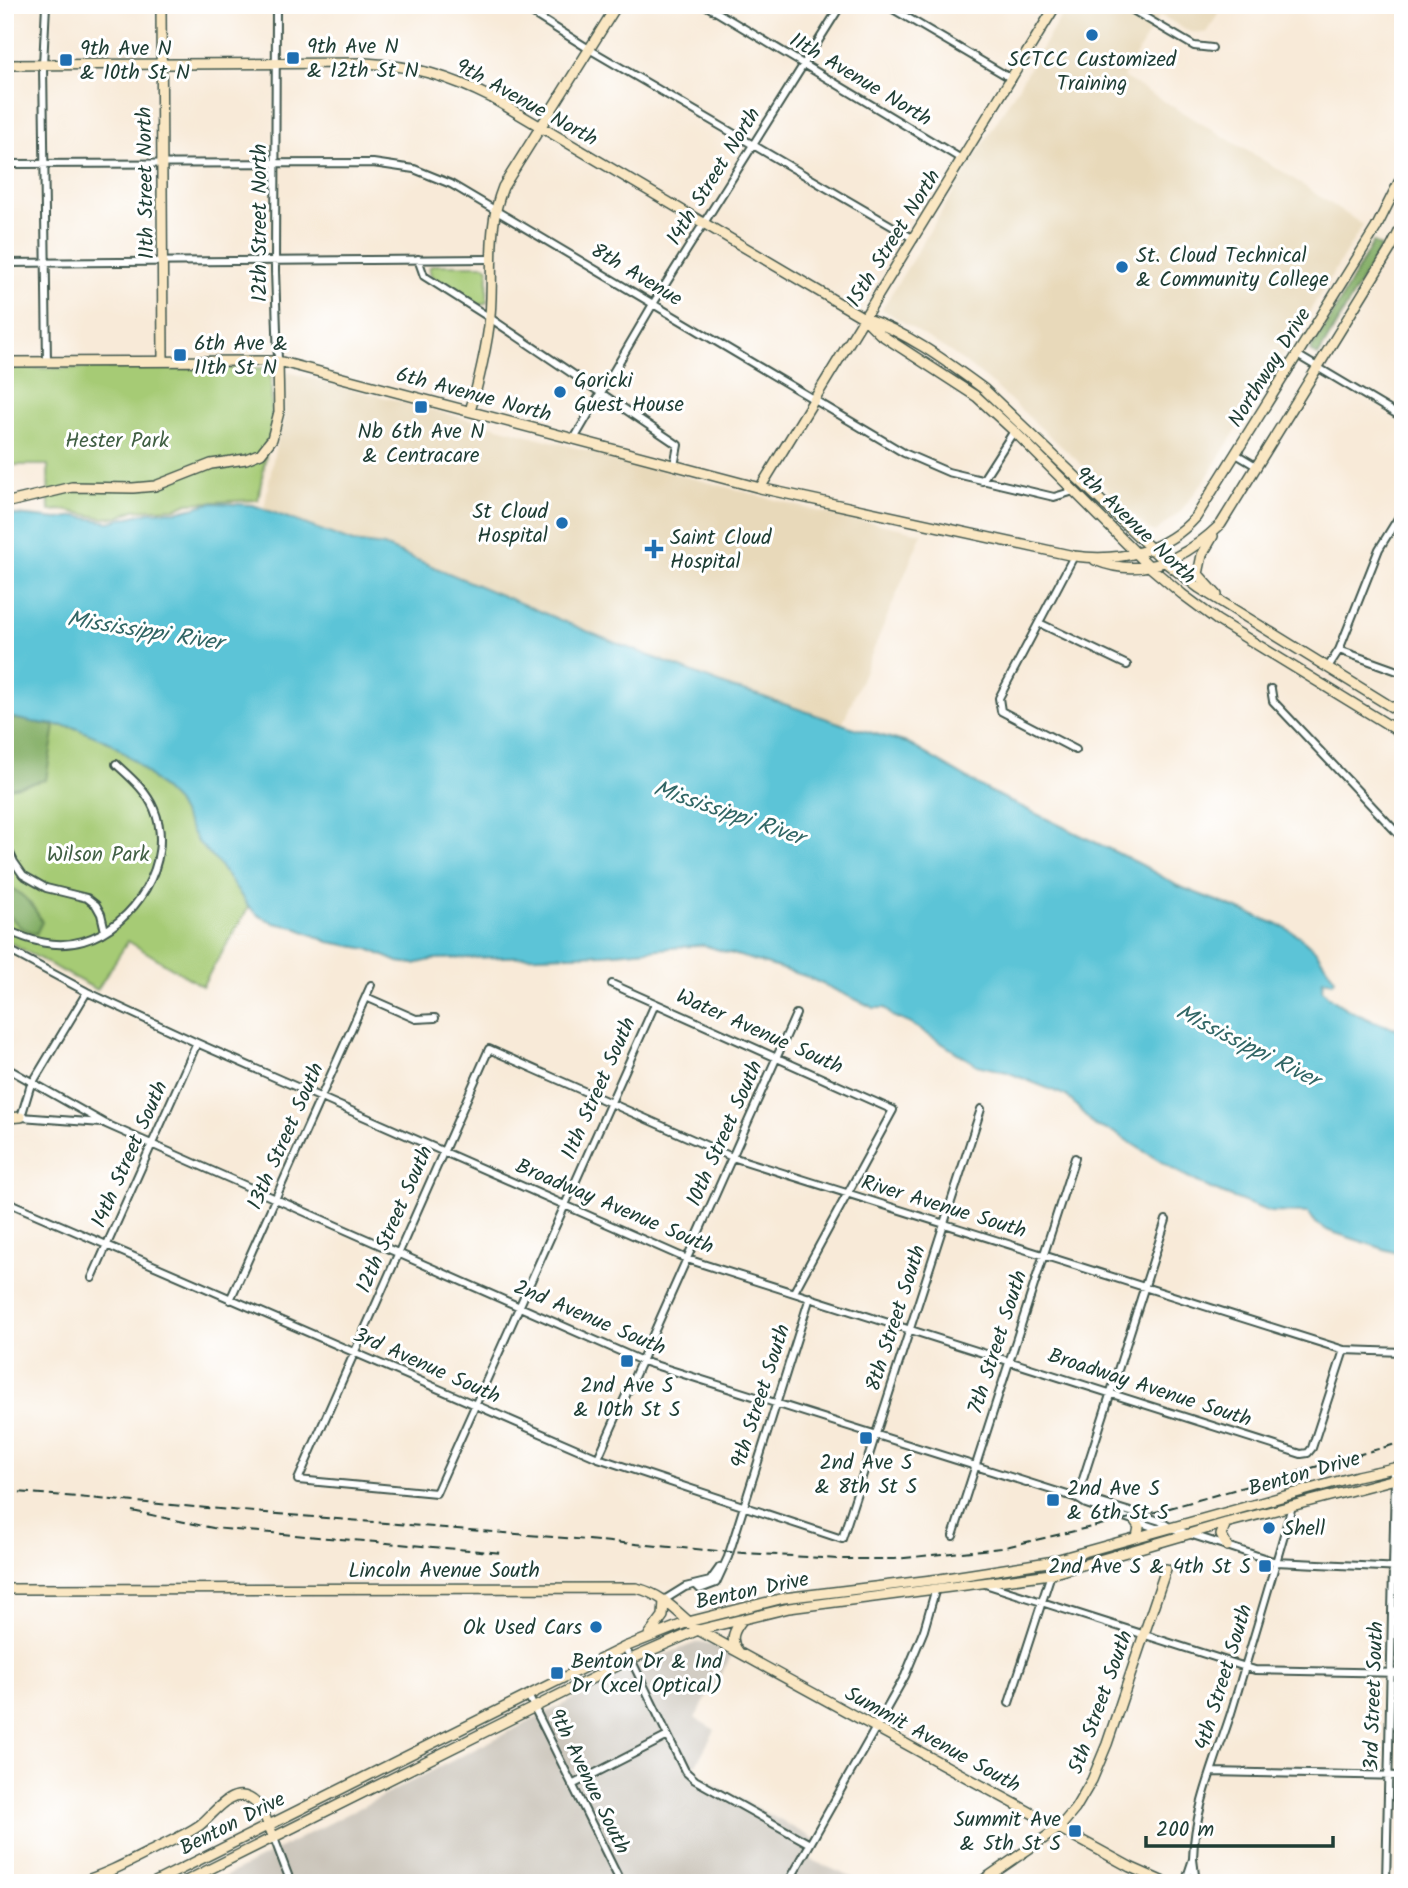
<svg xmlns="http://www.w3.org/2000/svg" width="1408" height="1888" font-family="Kalam,sans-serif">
	<rect width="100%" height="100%" fill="#fff"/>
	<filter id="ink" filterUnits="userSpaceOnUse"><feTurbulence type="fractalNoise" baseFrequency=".0143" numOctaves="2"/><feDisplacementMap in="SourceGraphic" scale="14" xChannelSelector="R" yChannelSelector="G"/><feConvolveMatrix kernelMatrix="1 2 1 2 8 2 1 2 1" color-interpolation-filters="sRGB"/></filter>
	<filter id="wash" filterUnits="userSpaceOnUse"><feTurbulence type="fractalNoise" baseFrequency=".00686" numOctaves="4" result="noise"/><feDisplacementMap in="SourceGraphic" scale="28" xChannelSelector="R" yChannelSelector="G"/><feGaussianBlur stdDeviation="1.57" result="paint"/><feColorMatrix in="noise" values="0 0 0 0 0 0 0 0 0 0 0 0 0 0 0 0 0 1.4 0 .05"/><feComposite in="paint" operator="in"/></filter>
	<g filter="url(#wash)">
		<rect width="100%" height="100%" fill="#f8ead8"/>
		<path fill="#e8d9ba" d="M 1068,5 L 1224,5 L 1207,32 L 1203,33 L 1190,32 L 1160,15 L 1123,77 L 1283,172 L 1363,225 L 1207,477 L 1180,512 L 1155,532 L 1148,529 L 1093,475 L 989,381 L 952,353 L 882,309 Z
			M 288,372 L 821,512 L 922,533 L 842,725 L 755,694 L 732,688 L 372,543 L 353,542 L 264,509 L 276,444 L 283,419 L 283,379 Z"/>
		<path fill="#c9c3b8" d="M 698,1642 L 718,1647 L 732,1655 L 695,1718 L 715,1730 L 693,1770 L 698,1776 L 818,1841 L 809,1859 L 865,1883 L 212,1883 L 650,1660 Z"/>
		<path fill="#a6cb75" stroke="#628454" stroke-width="2" d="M 433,265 L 485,265 L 488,269 L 487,302 L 479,306 L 431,276 L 429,268 Z
			M 5,368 L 271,368 L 272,421 L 258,500 L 188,503 L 177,508 L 134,510 L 119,517 L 103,518 L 63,510 L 49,511 L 48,465 L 5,465 Z
			M 5,716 L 80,729 L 111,743 L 136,762 L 176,802 L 197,841 L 218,863 L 249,907 L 202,986 L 128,941 L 97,990 L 5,940 Z"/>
		<path fill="#84af66" stroke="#52764d" stroke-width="2" d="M 1373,242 L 1381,247 L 1318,356 L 1310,351 L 1326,326 Z
			M 5,717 L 55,726 L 46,780 L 5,789 Z
			M 5,883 C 22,894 33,903 42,922 L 36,934 L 20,927 L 5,911 Z"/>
		<path fill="#5bc4d7" stroke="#3d8086" stroke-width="2" d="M 211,503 L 253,505 L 353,542 L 384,546 L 601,637 L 732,688 L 755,694 L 848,726 L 907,743 L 989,791 L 1138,863 L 1178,886 L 1284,927 L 1299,936 L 1316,951 L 1335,979 L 1333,982 L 1323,980 L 1322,989 C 1335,1007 1381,1027 1403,1029 L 1403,1255 L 1329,1231 L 1317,1224 L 1308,1213 L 1270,1212 L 1211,1189 L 1176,1171 L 1113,1132 L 1095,1126 L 1067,1096 L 1007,1072 L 977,1065 L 911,1024 L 892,1016 L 885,1008 L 874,1008 L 805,976 L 703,945 L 604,954 L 435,959 L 414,964 L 398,962 L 368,949 L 329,942 L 294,927 L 274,923 L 258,915 L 249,907 L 218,863 L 197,841 L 176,802 L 136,762 L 111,743 L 73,727 L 32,722 L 5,716 L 5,511 L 6,514 L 58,519 L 76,516 L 109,522 L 149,512 L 179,511 Z"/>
	</g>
	<g filter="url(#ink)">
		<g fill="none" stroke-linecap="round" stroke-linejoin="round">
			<g stroke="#40574d" stroke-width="10">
				<path id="street" d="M 46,5 L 43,65 L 47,362
					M 276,5 L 275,270 L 278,361
					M 519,5 L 589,49 L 914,239
					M 705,5 L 963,160
					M 886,5 L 1012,79
					M 1124,5 L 1194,46 L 1212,48
					M 5,164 L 373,163 L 414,169 L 451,184 L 904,453 L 948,472 L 1054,497 L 1074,491
					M 418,259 L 424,276 L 490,318 L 678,445 L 674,466
					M 5,263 L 492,259
					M 1297,355 L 1403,418
					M 574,439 L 653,304 L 841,5
					M 1236,454 L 1256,466
					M 982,481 L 1014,431
					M 1074,556 L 999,698 L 1001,711 L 1076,750
					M 1039,623 L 1127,665
					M 1339,650 L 1403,673
					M 1328,667 L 1339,650 L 1379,549 L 1403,510
					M 1271,689 L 1273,701 L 1403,839
					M 5,843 L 14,862 L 23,875 L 46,888 L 87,898 L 96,905 L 101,914 L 105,931
					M 5,929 C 30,941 56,949 83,941 C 134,926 176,861 154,809 C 146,790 130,777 116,764
					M 5,948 L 87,992 L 197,1043 L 687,1259 L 1301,1454 L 1308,1453 L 1312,1448 L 1344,1350
					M 612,984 L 893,1110 L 794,1292
					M 87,992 L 30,1087 L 21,1117 L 102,1123
					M 366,997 L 416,1019 L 435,1018
					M 655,1004 C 581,1167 510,1331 436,1493 L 298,1480 L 489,1049 L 732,1157 L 1344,1350 L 1403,1352
					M 5,1067 L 106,1124 L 642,1361 L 1077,1498 L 1088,1499 L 1160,1521 L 1171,1528 L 1276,1562 L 1403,1568
					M 5,1201 L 598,1458 L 842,1539 L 981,1109
					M 92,1278 L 197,1043
					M 230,1300 L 371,985
					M 598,1458 L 796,1014
					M 1077,1498 L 1166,1220
					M 1078,1499 L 1086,1504 L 1156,1528 L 1164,1528
					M 953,1536 L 1075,1158
					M 985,1584 L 1255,1670 L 1403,1673
					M 697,1586 L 700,1589 L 716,1583 L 728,1557 L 810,1297
					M 664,1600 L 685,1587 L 710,1581 L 720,1567
					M 625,1647 L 685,1771 L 695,1780 L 810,1844
					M 528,1695 L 621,1883
					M 1009,1703 L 1051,1574 L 1048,1562
					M 1212,1772 L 1403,1776
					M 572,1785 L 666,1737
					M 274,1838 L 291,1883
					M 1193,1859 C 1194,1809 1216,1760 1231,1713 C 1252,1644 1273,1575 1292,1506
					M 1339,1881 L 1384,1883
					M 788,1883 L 905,1676 L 924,1630 L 936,1588
					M 1185,1883 L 1193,1859 L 1196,1883
					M 1386,1883 L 1395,1478 L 1392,1468"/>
			</g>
			<g stroke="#40574d" stroke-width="12">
				<path id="secondary" d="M 161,5 L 163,361
					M 5,65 L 365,63 C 414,66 449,76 492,98 L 864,318 C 907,332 947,362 984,389 L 1166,563 L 1199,588 L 1403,714
					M 865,319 L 880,334 L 977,397 L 1014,431 L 1150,567 L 1182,594 L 1217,620 L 1403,734
					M 5,362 L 278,361 L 760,488 L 1074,556 C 1120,562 1165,552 1196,517 L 1376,228 L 1403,174
					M 470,411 C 478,385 488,342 490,316 C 494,272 486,229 503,187 L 617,5
					M 760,488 L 1056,5
					M 5,503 L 72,487 L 133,488 L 155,486 L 211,464 L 246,459 L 261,453 L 272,439 L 279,412 L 278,361
					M 1213,536 L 1202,555 L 1198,574 L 1217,595
					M 1095,560 C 1143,580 1186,558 1221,524 L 1391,248 L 1403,224
					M 5,1118 L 21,1117
					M 1135,1521 L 1139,1527 L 1137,1537
					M 1226,1523 L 1221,1535 L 1227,1546
					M 5,1589 L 636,1588 C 663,1594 678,1613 698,1630 L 1130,1867 L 1166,1883
					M 649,1635 L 663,1616 L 664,1600
					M 738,1651 C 729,1639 734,1630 743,1619
					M 78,1883 C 107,1874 131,1861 157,1848 C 171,1841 187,1834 200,1825 C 213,1815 230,1788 249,1798 C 263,1805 268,1825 274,1838
					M 153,1883 L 625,1647 L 688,1622 L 784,1598 L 940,1579 L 1048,1562 L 1357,1476 L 1403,1466
					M 182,1883 L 631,1659 L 698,1630 L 789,1608 L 1051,1574 L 1226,1523 L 1403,1477
					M 979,1883 L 1059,1828 L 1075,1809 L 1092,1780 L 1107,1744 L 1166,1569"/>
			</g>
			<use href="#street" stroke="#fff" stroke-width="6"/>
			<use href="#secondary" stroke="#fae7c3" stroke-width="9"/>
			<path stroke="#1f3d34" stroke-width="2" stroke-dasharray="10 5" stroke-linecap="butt" d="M 5,1491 L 730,1552 L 837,1559 L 894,1559 L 1001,1548 L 1152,1513 L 1403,1442
				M 132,1511 L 213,1528 L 503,1553"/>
		</g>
	</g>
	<g fill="#1f6fb2" stroke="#fff" stroke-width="2.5">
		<circle cx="1092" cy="35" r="7"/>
		<rect x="286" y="51" width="14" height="14" rx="3.5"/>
		<rect x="59" y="53" width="14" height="14" rx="3.5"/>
		<circle cx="1122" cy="267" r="7"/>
		<rect x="173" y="348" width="14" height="14" rx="3.5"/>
		<circle cx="560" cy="392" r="7"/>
		<rect x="414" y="400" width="14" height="14" rx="3.5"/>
		<circle cx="562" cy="523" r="7"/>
		<path d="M650.5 538.5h7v7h7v7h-7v7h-7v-7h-7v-7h7z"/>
		<rect x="620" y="1354" width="14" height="14" rx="3.5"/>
		<rect x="859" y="1431" width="14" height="14" rx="3.5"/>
		<rect x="1046" y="1493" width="14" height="14" rx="3.5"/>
		<circle cx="1269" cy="1528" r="7"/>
		<rect x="1258" y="1559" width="14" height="14" rx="3.5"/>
		<circle cx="596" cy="1627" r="7"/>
		<rect x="550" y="1666" width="14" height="14" rx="3.5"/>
		<rect x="1068" y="1824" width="14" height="14" rx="3.5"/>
	</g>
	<g text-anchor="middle" stroke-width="6" stroke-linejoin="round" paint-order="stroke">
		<g font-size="21" fill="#1f3d34" stroke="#fff" text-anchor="start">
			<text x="307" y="53">9th Ave N<tspan x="307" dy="24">&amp; 12th St N</tspan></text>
			<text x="80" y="55">9th Ave N<tspan x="80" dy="24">&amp; 10th St N</tspan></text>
			<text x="1092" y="66" text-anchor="middle">SCTCC Customized<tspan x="1092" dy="24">Training</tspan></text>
			<text x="1136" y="262">St. Cloud Technical<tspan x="1136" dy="24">&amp; Community College</tspan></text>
			<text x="194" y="350">6th Ave &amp;<tspan x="194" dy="24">11th St N</tspan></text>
			<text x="574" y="387">Goricki<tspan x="574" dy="24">Guest House</tspan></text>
			<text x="421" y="438" text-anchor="middle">Nb 6th Ave N<tspan x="421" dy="24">&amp; Centracare</tspan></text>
			<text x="548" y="518" text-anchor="end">St Cloud<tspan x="548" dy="24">Hospital</tspan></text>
			<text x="670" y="544">Saint Cloud<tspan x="670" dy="24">Hospital</tspan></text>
			<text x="627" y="1392" text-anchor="middle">2nd Ave S<tspan x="627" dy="24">&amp; 10th St S</tspan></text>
			<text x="866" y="1469" text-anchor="middle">2nd Ave S<tspan x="866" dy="24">&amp; 8th St S</tspan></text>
			<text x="1067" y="1495">2nd Ave S<tspan x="1067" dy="24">&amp; 6th St S</tspan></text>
			<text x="1283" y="1535">Shell</text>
			<text x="1251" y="1573" text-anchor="end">2nd Ave S &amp; 4th St S</text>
			<text x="582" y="1634" text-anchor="end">Ok Used Cars</text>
			<text x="571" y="1668">Benton Dr &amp; Ind<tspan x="571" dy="24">Dr (xcel Optical)</tspan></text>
			<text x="1061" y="1826" text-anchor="end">Summit Ave<tspan x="1061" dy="24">&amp; 5th St S</tspan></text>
		</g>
		<g font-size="21" fill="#1f3d34" stroke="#fff">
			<text transform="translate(861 79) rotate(31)" y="7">11th Avenue North</text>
			<text transform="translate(527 102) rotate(29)" y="7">9th Avenue North</text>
			<text transform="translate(713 176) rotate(-58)" y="7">14th Street North</text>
			<text transform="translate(145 183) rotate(-91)" y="7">11th Street North</text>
			<text transform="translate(259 223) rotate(-90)" y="7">12th Street North</text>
			<text transform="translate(893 238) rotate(-58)" y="7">15th Street North</text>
			<text transform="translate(637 274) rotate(31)" y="7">8th Avenue</text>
			<text transform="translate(1269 367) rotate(-58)" y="7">Northway Drive</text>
			<text transform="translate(474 394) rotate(15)" y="7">6th Avenue North</text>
			<text transform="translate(1136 525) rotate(44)" y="7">9th Avenue North</text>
			<text transform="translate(760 1031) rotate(24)" y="7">Water Avenue South</text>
			<text transform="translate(598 1088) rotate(-66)" y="7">11th Street South</text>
			<text transform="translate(724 1133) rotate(-66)" y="7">10th Street South</text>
			<text transform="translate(285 1136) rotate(-66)" y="7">13th Street South</text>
			<text transform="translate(129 1154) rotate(-66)" y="7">14th Street South</text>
			<text transform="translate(615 1206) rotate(23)" y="7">Broadway Avenue South</text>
			<text transform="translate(944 1206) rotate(17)" y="7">River Avenue South</text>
			<text transform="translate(394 1219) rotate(-66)" y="7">12th Street South</text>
			<text transform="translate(590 1317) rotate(23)" y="7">2nd Avenue South</text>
			<text transform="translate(895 1318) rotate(-72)" y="7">8th Street South</text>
			<text transform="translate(997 1342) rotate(-72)" y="7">7th Street South</text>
			<text transform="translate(427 1365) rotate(24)" y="7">3rd Avenue South</text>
			<text transform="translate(1150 1387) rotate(18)" y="7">Broadway Avenue South</text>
			<text transform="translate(760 1396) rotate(-72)" y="7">9th Street South</text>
			<text transform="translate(1304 1473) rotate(-16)" y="7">Benton Drive</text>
			<text x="444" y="1577">Lincoln Avenue South</text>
			<text transform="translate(752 1590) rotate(-12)" y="7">Benton Drive</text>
			<text transform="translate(1223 1677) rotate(-73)" y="7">4th Street South</text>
			<text transform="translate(1373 1696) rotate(-88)" y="7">3rd Street South</text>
			<text transform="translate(1100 1702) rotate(-70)" y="7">5th Street South</text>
			<text transform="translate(933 1739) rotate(29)" y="7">Summit Avenue South</text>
			<text transform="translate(590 1781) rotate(64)" y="7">9th Avenue South</text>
			<text transform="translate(232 1823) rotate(-27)" y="7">Benton Drive</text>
		</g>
		<g font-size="21" fill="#416044" stroke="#fff">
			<text x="117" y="447">Hester Park</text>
			<text x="98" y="861">Wilson Park</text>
		</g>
		<g font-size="23" font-style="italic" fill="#316665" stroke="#fff">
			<text transform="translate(145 630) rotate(9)" y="8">Mississippi River</text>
			<text transform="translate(729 812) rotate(19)" y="8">Mississippi River</text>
			<text transform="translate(1248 1045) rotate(27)" y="8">Mississippi River</text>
		</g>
	</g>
	<rect width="1408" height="1888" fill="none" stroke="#fff" stroke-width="28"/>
	<path d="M1146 1836v10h187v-10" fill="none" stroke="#1f3d34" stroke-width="3.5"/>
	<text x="1156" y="1836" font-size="21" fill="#1f3d34" stroke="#ffffff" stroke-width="5" paint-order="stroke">200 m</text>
</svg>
